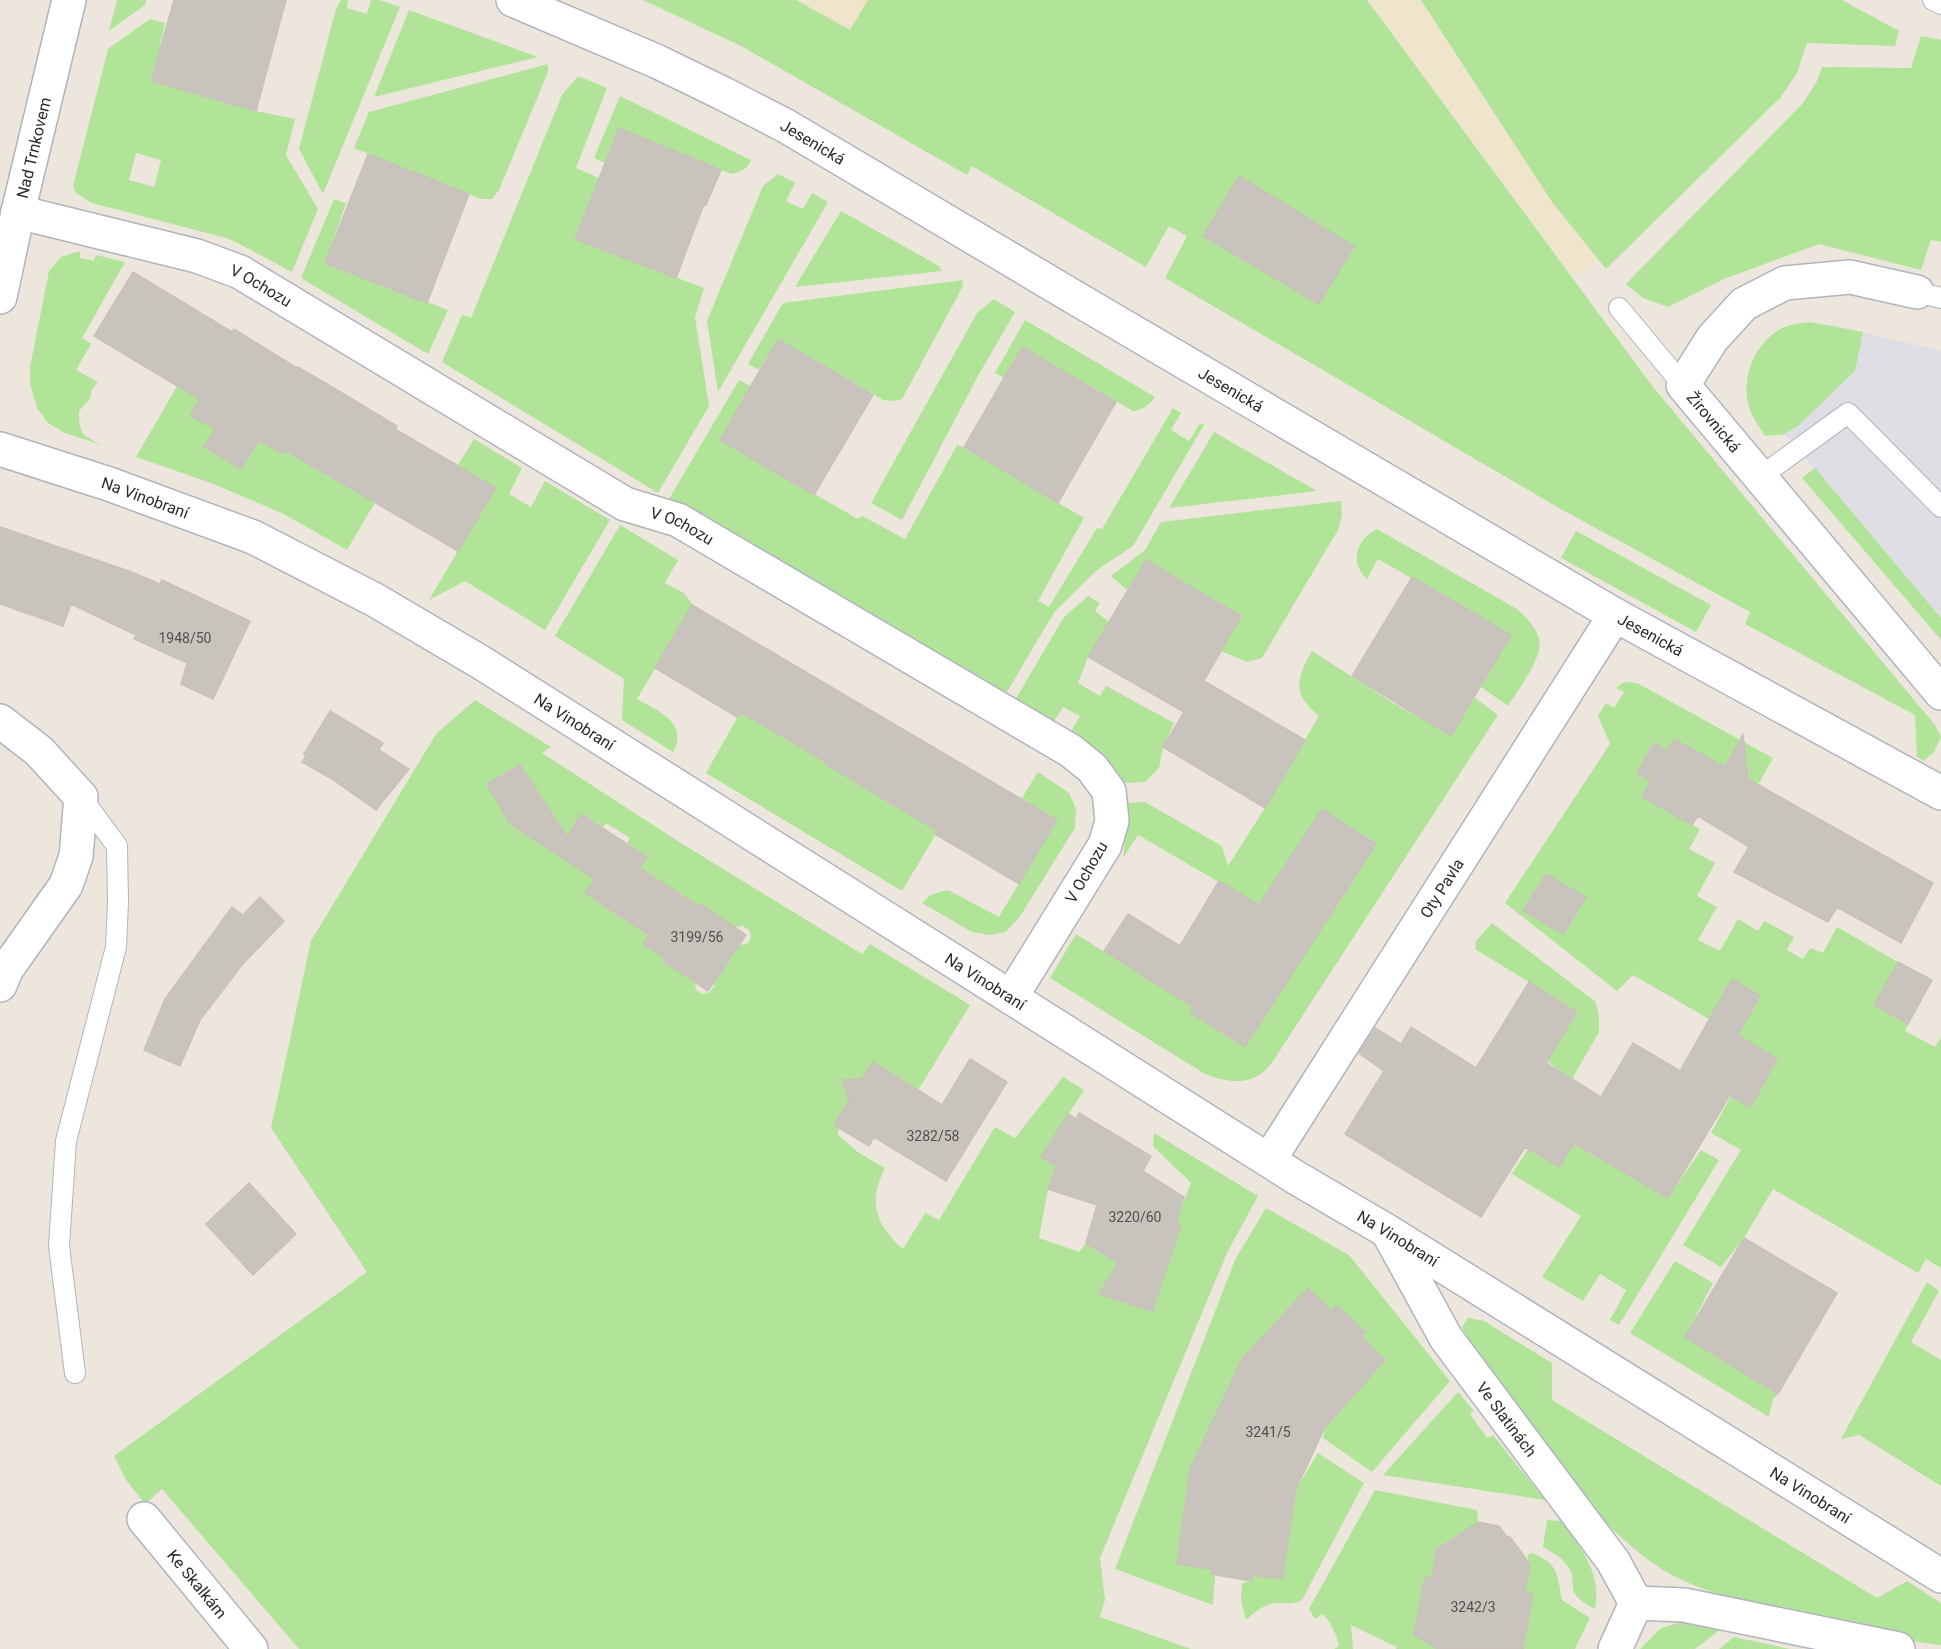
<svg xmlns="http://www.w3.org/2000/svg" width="1941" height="1649" font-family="Roboto,sans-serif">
	<rect width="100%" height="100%" fill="#ede6dd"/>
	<path fill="#e0dee5" d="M 1833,325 L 1941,351 L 1941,618 L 1768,415 Z"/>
	<path fill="#efe4cc" d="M 734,0 L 1421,0 L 1552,202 L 1598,259 L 1573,278 L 1432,88 L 859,68 Z"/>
	<path fill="#b1e499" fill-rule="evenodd" d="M 117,0 L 146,0 L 145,5 L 109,31 Z
		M 341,0 L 348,0 L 347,8 L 367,14 L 371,0 L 379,0 L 400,7 L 323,194 L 299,149 L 336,9 Z
		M 643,0 L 796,0 L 850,30 L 868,0 L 1367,0 L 1653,387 L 1935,725 L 1941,737 L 1934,752 L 1924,761 L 1917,757 L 1915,715 L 1745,624 L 1750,612 L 1559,508 L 1165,278 L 1187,236 L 1169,226 L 1146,267 L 972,166 L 967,175 L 741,46 Z
		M 1421,0 L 1842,0 L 1899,31 L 1895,46 L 1807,43 L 1797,73 L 1781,97 L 1606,269 L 1552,202 Z
		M 409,10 L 538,57 L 374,97 Z
		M 150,19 L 165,23 L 152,81 L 256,111 L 295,119 L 286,155 L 318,209 L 292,272 L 230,239 L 92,203 L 76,193 L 73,186 L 108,49 ZM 136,153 L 161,160 L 154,187 L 129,180 Z
		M 1921,36 L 1941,40 L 1941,242 L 1931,240 L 1921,270 L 1819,244 L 1724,279 L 1668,307 L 1643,298 L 1626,284 L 1803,103 L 1817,81 L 1822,67 L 1911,68 Z
		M 548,64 L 548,72 L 499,190 L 492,199 L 481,199 L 354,148 L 369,112 Z
		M 578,76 L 607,88 L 576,168 L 601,179 L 575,239 L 704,288 L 695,317 L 709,406 L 658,493 L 442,362 L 462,315 L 471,318 L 562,95 Z
		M 620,96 L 751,160 C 747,170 740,172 731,174 L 619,128 L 605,163 L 594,158 Z
		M 778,174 L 795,183 L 786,201 L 803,209 L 812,193 L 828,202 L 718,392 L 707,321 L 763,186 Z
		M 334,199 L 346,203 L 325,263 L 448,310 L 428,354 L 301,278 Z
		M 841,211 L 939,266 L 942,271 L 795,287 Z
		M 76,252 L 80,252 L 80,258 L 94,261 L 96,255 L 125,262 L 82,338 L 91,344 L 76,370 L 98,382 L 92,389 L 90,399 L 79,411 C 79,434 82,435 102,445 L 65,433 L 48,423 L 37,408 L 30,384 L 30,367 L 49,271 L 61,257 Z
		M 963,280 L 962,288 L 902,399 L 895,401 L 883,400 L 778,339 L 759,370 L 748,364 L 783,303 Z
		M 994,299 L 1015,312 L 978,376 L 902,520 L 871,503 L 977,313 Z
		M 1025,320 L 1155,397 C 1149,405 1143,410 1133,411 L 1022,347 L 1004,378 L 995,373 Z
		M 1810,322 L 1863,332 L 1855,371 L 1798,426 L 1784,434 L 1765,436 C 1759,426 1750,414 1748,403 C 1741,374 1758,337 1787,326 C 1794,324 1803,323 1810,322 Z
		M 739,380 L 752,387 L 720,440 L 858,519 L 862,516 L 905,539 L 957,445 L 964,447 L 1084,518 L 1038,601 L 1049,607 L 1097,528 L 1102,529 L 1173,408 L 1181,413 L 1171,430 L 1189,441 L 1200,423 L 1204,425 L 1133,546 L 1097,570 L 1055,611 L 1005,695 L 669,499 Z
		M 177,386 L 194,392 L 193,395 L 199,399 L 201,421 L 215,428 L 204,448 L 241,469 L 261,437 L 264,443 L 283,454 L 285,450 L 292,455 L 295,451 L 326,470 L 324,474 L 358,493 L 361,491 L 377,499 L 347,550 L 282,513 L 211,483 L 136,457 Z
		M 1214,432 L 1317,491 L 1169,508 Z
		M 474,439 L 522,468 L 509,494 L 531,507 L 545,481 L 610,520 L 545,630 L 465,581 L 429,600 L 495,488 L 458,465 Z
		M 1815,468 L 1941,618 L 1941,640 L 1802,478 Z
		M 1341,501 L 1342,515 L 1338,530 L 1262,658 L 1247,662 L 1221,651 L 1241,616 L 1147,560 L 1127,590 L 1111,576 L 1145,550 L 1161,522 Z
		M 620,525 L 678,560 L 665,583 L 684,593 L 693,605 L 637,699 C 658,711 689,722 673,752 L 622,720 L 624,679 L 555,636 Z
		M 1377,529 L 1517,609 C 1526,617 1536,627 1539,639 C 1544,657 1517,691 1508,706 L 1481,687 L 1511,635 L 1378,559 L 1367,579 C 1349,562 1356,540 1377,529 Z
		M 1576,531 L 1711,605 L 1696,632 L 1561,558 Z
		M 1088,596 L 1100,603 L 1095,611 L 1109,622 L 1088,657 L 1078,683 L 1100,696 L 1106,686 L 1174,723 L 1163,747 L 1159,768 L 1145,782 L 1125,783 C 1113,761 1091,747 1070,733 L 1080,716 L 1063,707 L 1053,723 L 1015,700 L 1064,617 Z
		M 1312,651 L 1393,703 L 1451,735 L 1474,697 L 1498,715 L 1275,1058 C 1271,1063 1267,1070 1262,1073 C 1244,1086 1224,1081 1205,1074 L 1050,978 L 1076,934 L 1156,984 L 1200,913 L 1236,892 L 1138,835 L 1123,858 L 1127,826 L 1126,803 L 1145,802 L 1222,846 L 1228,866 L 1265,808 L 1319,716 C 1292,694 1296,679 1312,651 ZM 1322,809 L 1376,844 L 1245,1047 L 1190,1012 Z
		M 1631,682 L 1639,684 L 1773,758 L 1758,785 L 1739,775 L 1746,762 L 1745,755 L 1738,751 L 1734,752 L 1725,767 L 1674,739 L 1667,751 L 1653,743 L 1637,773 L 1651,781 L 1642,797 L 1700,829 L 1689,849 L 1715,863 L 1697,896 L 1717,907 L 1698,940 L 1720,951 L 1738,919 L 1758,931 L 1764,921 L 1794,937 L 1787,950 L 1803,959 L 1810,948 L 1823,953 L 1837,927 L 1898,962 L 1874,1005 L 1908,1024 L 1905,1031 L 1935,1047 L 1941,1037 L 1941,1268 L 1926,1259 L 1918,1273 L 1773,1189 L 1744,1238 L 1721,1267 L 1683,1245 L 1741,1150 L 1711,1133 L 1731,1096 L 1750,1107 L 1777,1059 L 1738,1035 L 1760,996 L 1732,980 L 1709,1019 L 1633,975 L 1617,991 L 1505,903 L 1610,744 L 1598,716 L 1606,703 L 1614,708 L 1624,692 L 1616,688 L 1622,683 ZM 1546,874 L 1586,897 L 1563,934 L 1523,911 Z
		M 475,700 L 551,747 L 542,753 L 681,843 L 862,954 L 870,944 L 970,1005 L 914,1097 L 907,1084 L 873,1062 L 834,1125 L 839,1129 L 837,1134 L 859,1153 L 885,1168 C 868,1202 875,1224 903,1249 L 925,1213 L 939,1220 L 995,1127 L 1015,1138 L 1063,1077 L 1084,1090 L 1041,1157 L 1056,1166 L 1048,1189 L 1039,1238 L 1079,1252 L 1086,1243 L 1118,1263 L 1101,1290 L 1109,1297 L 1152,1311 L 1181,1225 L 1176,1221 L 1191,1183 L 1153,1146 L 1154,1133 L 1258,1196 L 1227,1253 L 1100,1558 L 1105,1600 L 1100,1617 L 1191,1649 L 299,1649 L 162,1489 L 145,1504 L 126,1480 L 114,1456 L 367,1272 L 271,1128 L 311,941 L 436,734 ZM 520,765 L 547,807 L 513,827 L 488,784 ZM 582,814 L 603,827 L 606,823 L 630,838 L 627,843 L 647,857 L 612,911 L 585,893 L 595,879 L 556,853 ZM 678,893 L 699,907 L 701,905 L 735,927 L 743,926 L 749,930 L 751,938 L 747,944 L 739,945 L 729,960 L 725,960 L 713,978 L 714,986 L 710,992 L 703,994 L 696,990 L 695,982 L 663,961 L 664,958 L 644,944 Z
		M 741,711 L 773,732 L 826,762 L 825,764 L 939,829 L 902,891 L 706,773 Z
		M 1038,772 L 1069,793 L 1076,809 L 1075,828 L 1019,918 L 1005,932 L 990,935 L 972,932 L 922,903 L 930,895 L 948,890 L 999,917 L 1056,820 L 1022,798 Z
		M 1492,923 L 1596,1002 L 1599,1017 L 1599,1032 L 1572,1079 L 1548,1062 L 1553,1051 L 1529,982 L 1475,949 L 1476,941 Z
		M 1574,1143 L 1668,1198 L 1701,1150 L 1719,1160 L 1619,1325 L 1610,1320 L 1626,1290 L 1600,1274 L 1583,1301 L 1542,1277 L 1581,1216 L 1512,1174 L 1528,1149 L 1559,1167 Z
		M 1266,1208 L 1349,1255 L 1450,1381 L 1372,1472 L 1323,1438 L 1325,1427 L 1385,1360 L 1362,1337 L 1366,1331 L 1337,1306 L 1331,1311 L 1307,1289 L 1242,1359 L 1190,1469 L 1177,1563 L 1210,1569 L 1211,1574 L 1215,1576 L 1213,1605 L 1115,1569 L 1235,1260 Z
		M 1675,1261 L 1713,1283 L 1685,1337 L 1778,1394 L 1773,1399 L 1769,1417 L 1630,1333 Z
		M 1927,1282 L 1939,1291 L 1911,1342 L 1941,1360 L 1941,1486 L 1859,1435 L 1841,1439 Z
		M 1468,1318 L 1484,1321 L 1552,1363 L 1552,1400 L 1877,1598 L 1907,1581 L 1941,1603 L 1941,1645 C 1894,1640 1849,1627 1803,1616 C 1755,1604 1695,1593 1654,1564 C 1580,1512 1521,1415 1468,1342 L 1462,1327 Z
		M 1458,1392 L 1474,1411 L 1470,1414 L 1487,1438 L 1493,1435 L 1545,1500 L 1383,1475 Z
		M 1318,1453 L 1364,1483 L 1302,1600 C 1292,1605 1287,1603 1277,1603 C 1264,1604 1255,1612 1246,1620 L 1241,1600 L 1242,1583 L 1251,1581 L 1253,1575 L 1282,1579 L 1296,1489 Z
		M 1375,1490 L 1477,1510 L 1478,1522 L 1472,1527 L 1471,1531 L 1464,1530 L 1436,1550 L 1432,1578 L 1425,1577 L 1414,1635 L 1438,1649 L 1396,1649 L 1396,1647 L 1351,1625 L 1353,1649 L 1334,1649 L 1339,1646 C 1336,1633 1332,1625 1323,1614 L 1315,1619 L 1309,1609 Z
		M 1547,1520 L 1561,1521 C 1581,1548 1602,1573 1595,1609 C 1559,1590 1582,1585 1566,1564 C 1561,1557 1551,1552 1543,1547 Z
		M 1532,1553 C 1559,1564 1557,1574 1562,1600 L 1590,1618 L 1575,1649 L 1519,1649 L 1524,1647 L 1533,1595 L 1525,1593 L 1530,1564 L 1527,1555 Z
		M 1685,1621 L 1729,1623 L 1695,1649 L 1640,1649 L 1661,1628 Z
		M 1734,1637 L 1790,1649 L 1719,1649 Z"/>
	<path fill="#c8c3bc" stroke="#c8c2b7" stroke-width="1.5" d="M 174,0 L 286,0 L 256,111 L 151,81 Z
		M 619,128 L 721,170 L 706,205 L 704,204 L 676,278 L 575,239 Z
		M 368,154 L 469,194 L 427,303 L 325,263 Z
		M 1239,176 L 1354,246 L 1319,304 L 1203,236 Z
		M 133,272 L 232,332 L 234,329 L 297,368 L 298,367 L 332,387 L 397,426 L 395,429 L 496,488 L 458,551 L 285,450 L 283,454 L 259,440 L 241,469 L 204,447 L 215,428 L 190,416 L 199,399 L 94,336 Z
		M 778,339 L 873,395 L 814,495 L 720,440 Z
		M 1022,347 L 1116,402 L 1058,503 L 964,447 Z
		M 0,527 L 129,571 L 160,584 L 162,580 L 250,621 L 213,699 L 181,684 L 187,663 L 134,639 L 136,635 L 71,604 L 63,626 L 0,604 Z
		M 1146,560 L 1241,616 L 1204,681 L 1305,740 L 1265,808 L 1163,747 L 1184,712 L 1088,657 Z
		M 1412,577 L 1511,635 L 1451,736 L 1352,676 Z
		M 692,605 L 1057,820 L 1019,884 L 935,834 L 937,831 L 825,764 L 826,762 L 740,712 L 737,717 L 655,668 Z
		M 330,711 L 383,743 L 379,750 L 409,769 L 376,810 L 332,779 L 302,762 L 306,756 L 304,754 Z
		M 1743,735 L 1748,779 L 1933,883 L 1901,943 L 1837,907 L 1828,922 L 1734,872 L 1749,847 L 1698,816 L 1692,825 L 1642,797 L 1651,781 L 1637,773 L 1654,743 L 1667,751 L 1674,739 L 1725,767 Z
		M 520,765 L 567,837 L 581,814 L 647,857 L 640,868 L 699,907 L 701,904 L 746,935 L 708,991 L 663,961 L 664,958 L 643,944 L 649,935 L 585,893 L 595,879 L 510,824 L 487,784 Z
		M 1322,809 L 1376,844 L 1245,1047 L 1190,1012 L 1193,1007 L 1104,951 L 1128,914 L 1180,946 L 1219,881 L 1259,905 Z
		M 1546,874 L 1586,897 L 1563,934 L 1523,911 Z
		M 260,897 L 284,921 L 242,965 L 200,1020 L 180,1066 L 144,1050 L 165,999 L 232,907 L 243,915 Z
		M 1898,962 L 1932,980 L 1908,1024 L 1874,1005 Z
		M 1732,979 L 1760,996 L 1738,1035 L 1777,1059 L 1750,1108 L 1730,1095 L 1668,1198 L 1574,1143 L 1559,1167 L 1525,1147 L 1481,1217 L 1345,1134 L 1384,1071 L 1359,1053 L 1375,1028 L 1401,1044 L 1411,1027 L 1476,1068 L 1529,982 L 1577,1012 L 1546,1063 L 1601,1097 L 1633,1043 L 1680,1071 Z
		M 970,1059 L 1007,1082 L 946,1181 L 874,1137 L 869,1146 L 834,1125 L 849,1100 L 842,1080 L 862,1079 L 873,1062 L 942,1105 Z
		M 1079,1113 L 1151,1156 L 1143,1171 L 1184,1197 L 1176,1221 L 1181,1225 L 1152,1311 L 1099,1294 L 1118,1263 L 1086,1243 L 1097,1205 L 1048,1189 L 1056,1166 L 1041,1157 L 1068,1114 L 1076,1119 Z
		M 249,1183 L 296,1234 L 253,1275 L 206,1224 Z
		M 1744,1238 L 1837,1293 L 1778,1394 L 1685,1337 Z
		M 1308,1288 L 1331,1311 L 1336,1305 L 1366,1332 L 1362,1337 L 1385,1360 L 1325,1427 L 1296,1489 L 1282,1579 L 1253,1575 L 1251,1581 L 1211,1574 L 1210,1569 L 1177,1564 L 1190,1469 L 1242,1359 Z
		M 1478,1522 L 1499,1526 L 1506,1536 L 1510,1537 L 1530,1564 L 1525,1593 L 1533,1594 L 1523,1649 L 1438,1649 L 1414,1635 L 1425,1577 L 1432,1578 L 1436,1550 Z"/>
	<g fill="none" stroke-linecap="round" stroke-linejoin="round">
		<g stroke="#b1b3bf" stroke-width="22">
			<path id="service" d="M 1933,0 L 1941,4
				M 1917,292 L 1941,298
				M 1619,308 L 1683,385
				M 1760,477 L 1848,413 L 1941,507
				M 75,1373 L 59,1246 L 66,1141 L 116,947 L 118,902 L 117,846 L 81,797"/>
		</g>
		<g stroke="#b1b3bf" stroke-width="36">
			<g id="minor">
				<path id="s1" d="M 513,0 L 656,61 L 722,93 L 786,126 L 1072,296 L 1615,615 L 1941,793"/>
				<path id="s2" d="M 18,212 L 197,256 L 240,272 L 625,504 L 678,520 L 1071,751 L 1092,768 L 1109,791 L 1112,821 L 1105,845 L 1011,997"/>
				<path id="s3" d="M 1917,292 L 1850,277 L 1785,283 L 1744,304 L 1712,339 L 1683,385 L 1941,693"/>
				<path id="s4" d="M 0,297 L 18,212 L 69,0"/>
				<path id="s5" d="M 0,449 L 109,484 L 253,537 L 375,600 L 482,663 L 1295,1177 L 1387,1231 L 1941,1576"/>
				<path d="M 0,721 L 39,751 L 81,797 L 76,856 L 66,885 L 6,970 L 0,985"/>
				<path id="s6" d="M 1269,1160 L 1615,615"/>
				<path id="s7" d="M 1389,1234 L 1446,1338 L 1613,1561 L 1636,1603"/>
				<path id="s8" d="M 144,1519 L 251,1649"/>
				<path d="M 1636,1603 L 1684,1605 L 1898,1649"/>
				<path d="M 1615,1649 L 1636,1603"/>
			</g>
		</g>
		<use href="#service" stroke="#fff" stroke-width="20"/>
		<use href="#minor" stroke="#fff" stroke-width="33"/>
	</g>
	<g text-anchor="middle" stroke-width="4.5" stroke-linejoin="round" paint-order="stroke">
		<g font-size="14" fill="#52514f">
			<text x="185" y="643">1948/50</text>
			<text x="697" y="942">3199/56</text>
			<text x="933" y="1141">3282/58</text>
			<text x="1135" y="1222">3220/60</text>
			<text x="1268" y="1437">3241/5</text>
			<text x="1473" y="1612">3242/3</text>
		</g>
		<g font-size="16" fill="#2b2b2b" stroke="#fff">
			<text dy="6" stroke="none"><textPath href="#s1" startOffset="332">Jesenická</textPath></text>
			<text dy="6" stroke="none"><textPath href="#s4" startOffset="153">Nad Trnkovem</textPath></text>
			<text dy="6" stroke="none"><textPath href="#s2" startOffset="255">V Ochozu</textPath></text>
			<text dy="6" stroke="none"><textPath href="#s1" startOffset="818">Jesenická</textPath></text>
			<text dy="6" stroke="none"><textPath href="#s3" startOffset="330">Žirovnická</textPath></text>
			<text dy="6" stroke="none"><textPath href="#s5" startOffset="153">Na Vinobraní</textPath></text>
			<text dy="6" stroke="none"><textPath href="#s2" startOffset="741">V Ochozu</textPath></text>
			<text dy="6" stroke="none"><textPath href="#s1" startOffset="1304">Jesenická</textPath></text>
			<text dy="6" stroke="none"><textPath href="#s5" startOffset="639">Na Vinobraní</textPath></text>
			<text transform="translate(1086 872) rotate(-60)" y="6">V Ochozu</text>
			<text dy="6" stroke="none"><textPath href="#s6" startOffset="322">Oty Pavla</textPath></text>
			<text dy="6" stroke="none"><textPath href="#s5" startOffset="1125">Na Vinobraní</textPath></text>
			<text dy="6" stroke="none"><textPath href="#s5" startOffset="1611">Na Vinobraní</textPath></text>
			<text dy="6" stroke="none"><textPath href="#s7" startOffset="220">Ve Slatinách</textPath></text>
			<text dy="6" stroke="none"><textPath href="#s5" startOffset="2097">Na Vinobraní</textPath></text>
			<text dy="6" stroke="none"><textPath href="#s8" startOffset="84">Ke Skalkám</textPath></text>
		</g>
	</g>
</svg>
